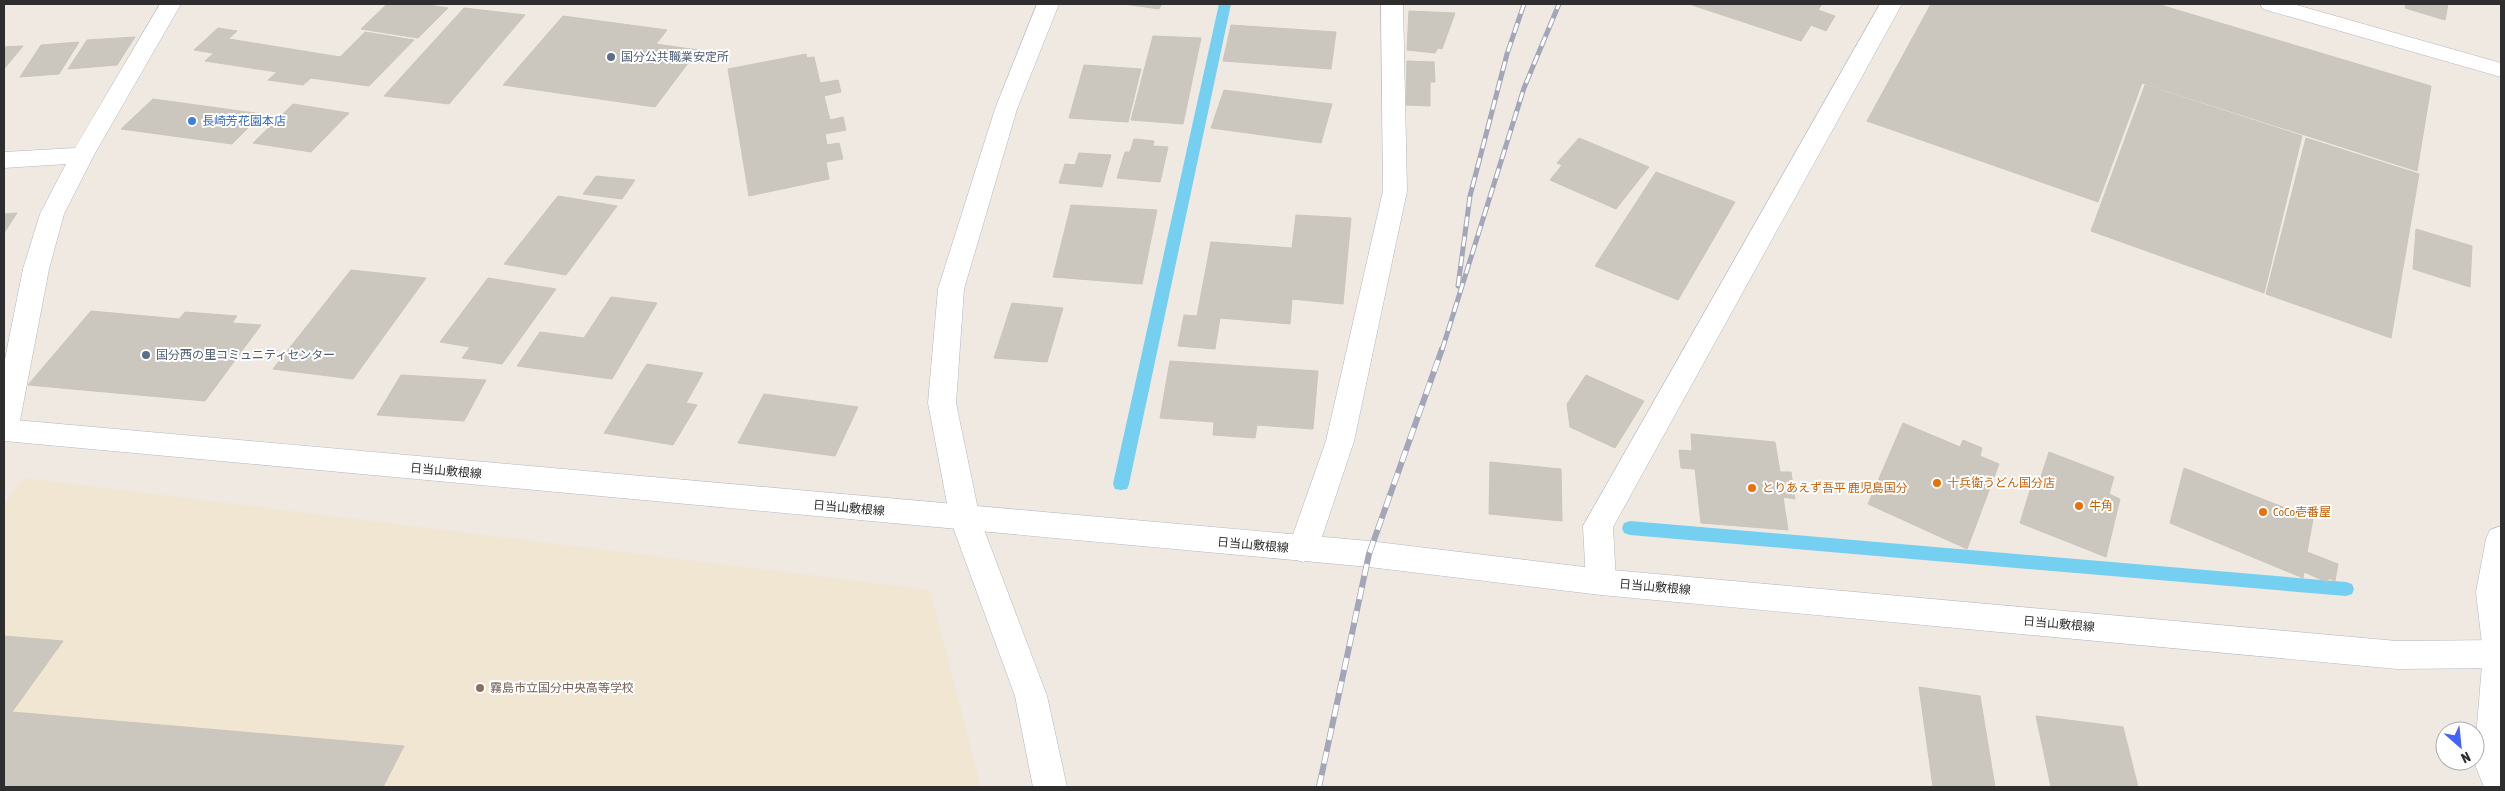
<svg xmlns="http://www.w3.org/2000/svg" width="2505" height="791" font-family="'Asap Condensed','Noto Sans JP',sans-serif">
	<rect width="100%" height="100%" fill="#efe9e1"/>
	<path fill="#f0e6d1" d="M 23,478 L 930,590 L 981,787 L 4,787 L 4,505 Z"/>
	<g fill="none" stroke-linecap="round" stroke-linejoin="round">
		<path fill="#75cff0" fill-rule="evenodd" d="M 1219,4 L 1231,4 L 1129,484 L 1127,489 L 1121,490 L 1115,489 L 1113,484 Z
			M 1630,521 L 2346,582 L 2352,584 L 2354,589 L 2352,594 L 2346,596 L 1630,535 L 1624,533 L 1622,528 L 1624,523 Z"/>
	</g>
	<path fill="#cbc7bf" stroke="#cbc5ba" d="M 387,4 L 422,4 L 448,8 L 418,38 L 361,29 Z
		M 1124,4 L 1162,4 L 1159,9 Z
		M 1822,4 L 1818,10 L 1835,16 L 1826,31 L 1811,25 L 1801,41 L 1692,5 Z
		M 1931,4 L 2157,4 L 2431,86 L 2417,171 L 2142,83 L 2098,202 L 1867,121 Z
		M 2406,4 L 2448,4 L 2445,20 L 2405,8 Z
		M 464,8 L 525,15 L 449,104 L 384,96 Z
		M 1409,11 L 1455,13 L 1442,49 L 1438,48 L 1435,53 L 1407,50 Z
		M 563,16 L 667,30 L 656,44 L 698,50 L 655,107 L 503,85 Z
		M 1231,25 L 1336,32 L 1331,69 L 1223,61 Z
		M 218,28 L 237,31 L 213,53 L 194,50 Z
		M 365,32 L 414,40 L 369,86 L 311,78 L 303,85 L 268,80 L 277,72 L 205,61 L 229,39 L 340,57 Z
		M 1153,36 L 1201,38 L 1183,124 L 1131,120 Z
		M 135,37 L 117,65 L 68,69 L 87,40 Z
		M 79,42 L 59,74 L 20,77 L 41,45 Z
		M 23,46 L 4,69 L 4,47 Z
		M 806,54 L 807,58 L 814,57 L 820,83 L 838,80 L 841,92 L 824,96 L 830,120 L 843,117 L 846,130 L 825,134 L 827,145 L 839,143 L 843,159 L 826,162 L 829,179 L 749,196 L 728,69 Z
		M 1407,61 L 1434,62 L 1435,82 L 1430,82 L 1430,106 L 1406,105 Z
		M 1084,65 L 1141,69 L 1128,122 L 1069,118 Z
		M 2145,85 L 2302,136 L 2264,293 L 2091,231 Z
		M 1224,90 L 1332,104 L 1321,143 L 1211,128 Z
		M 153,99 L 262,114 L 232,144 L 121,129 Z
		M 293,104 L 349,113 L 311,152 L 253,143 Z
		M 1579,138 L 1649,167 L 1616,209 L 1550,180 L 1562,165 L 1557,163 Z
		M 2306,138 L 2419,174 L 2391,338 L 2266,294 Z
		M 1134,139 L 1154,141 L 1153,146 L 1168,147 L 1160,182 L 1117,178 L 1125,152 L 1130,152 Z
		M 1079,153 L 1111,155 L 1102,187 L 1059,183 L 1065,164 L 1075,165 Z
		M 1656,172 L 1735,202 L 1678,300 L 1595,266 Z
		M 596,176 L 635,180 L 622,199 L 583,194 Z
		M 558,196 L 617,206 L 566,275 L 504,264 Z
		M 1071,205 L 1157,210 L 1142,284 L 1053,277 Z
		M 17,213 L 4,233 L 4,214 Z
		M 1296,215 L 1351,218 L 1343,304 L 1292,299 L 1290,324 L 1220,318 L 1215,349 L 1178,346 L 1184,315 L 1197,316 L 1211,242 L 1292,248 Z
		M 2416,229 L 2472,246 L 2470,287 L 2413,269 Z
		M 351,270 L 426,278 L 353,379 L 273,369 Z
		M 488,278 L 556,289 L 502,364 L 462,358 L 470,347 L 440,342 Z
		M 611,297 L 657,303 L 612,379 L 517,366 L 540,332 L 584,338 Z
		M 1012,303 L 1063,308 L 1047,362 L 994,358 Z
		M 91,311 L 179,319 L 185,312 L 237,316 L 232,323 L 261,325 L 205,401 L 28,385 Z
		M 1170,361 L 1318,371 L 1313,429 L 1257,425 L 1255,438 L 1213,435 L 1214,422 L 1160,418 Z
		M 647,364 L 703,373 L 686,403 L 697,405 L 673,445 L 604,433 Z
		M 401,375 L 486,380 L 464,421 L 377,415 Z
		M 1586,375 L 1644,401 L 1615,448 L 1570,427 L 1567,404 Z
		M 764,394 L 858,407 L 835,456 L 738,443 Z
		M 1903,423 L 1960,447 L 1963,440 L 1982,448 L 1980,456 L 1999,464 L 1967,549 L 1868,504 Z
		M 1691,434 L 1775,442 L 1780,472 L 1791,472 L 1795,499 L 1783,497 L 1788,530 L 1701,523 L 1695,469 L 1681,468 L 1679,450 L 1692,451 Z
		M 2049,452 L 2114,477 L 2109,494 L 2120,499 L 2106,557 L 2020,523 L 2032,484 L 2038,486 Z
		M 1490,462 L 1561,469 L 1562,521 L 1489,514 Z
		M 2184,468 L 2313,519 L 2307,552 L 2338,564 L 2335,581 L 2329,578 L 2327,582 L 2304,572 L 2303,578 L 2170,523 Z
		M 4,636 L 63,641 L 12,712 L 404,746 L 383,787 L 4,787 Z
		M 1919,687 L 1980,696 L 1995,787 L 1933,787 Z
		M 2036,716 L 2123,727 L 2138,787 L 2051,787 Z"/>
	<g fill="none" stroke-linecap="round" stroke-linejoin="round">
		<g stroke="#b4b7c1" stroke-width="1">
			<path id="minor" d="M 160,4 L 181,4 L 94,155 L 64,214 L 49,269 L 18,431 L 14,439 L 4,442 L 4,364 L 23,269 L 40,214 L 66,164 L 4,168 L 4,152 L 75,148 Z
				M 1381,4 L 1403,4 L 1407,191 L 1354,441 L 1318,549 L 1314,558 L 1303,562 L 1292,558 L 1288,549 L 1326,441 L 1383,191 Z
				M 1880,4 L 1902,4 L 1613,527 L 1616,582 L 1612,591 L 1601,595 L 1590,591 L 1586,582 L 1583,526 Z"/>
		</g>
		<g stroke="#b4b7c1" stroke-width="1">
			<path id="tertiary" d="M 1037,4 L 1059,4 L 1017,109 L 964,289 L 956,403 L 980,519 L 1047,696 L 1067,787 L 1033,787 L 1015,696 L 950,519 L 928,403 L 938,289 L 995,109 Z
				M 2260,4 L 2293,4 L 2501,63 L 2501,77 L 2263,9 Z
				M 2501,526 L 2501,787 L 2484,787 L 2474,762 L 2483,653 L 2476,592 L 2486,539 L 2490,530 Z"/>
		</g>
		<g stroke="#b4b7c1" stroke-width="1">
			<path id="secondary" d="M 4,419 L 1369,541 L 1601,569 L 2397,641 L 2501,640 L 2501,668 L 2397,669 L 1601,595 L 1369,567 L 4,441 Z"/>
		</g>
		<use href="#minor" fill="#fff" fill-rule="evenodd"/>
		<use href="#tertiary" fill="#fff" fill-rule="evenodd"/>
		<use href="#secondary" fill="#fff" fill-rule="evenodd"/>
		<g stroke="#a3a6b8" stroke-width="5">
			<path id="rail-far1" d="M 1458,286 L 1470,196 L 1507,54 L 1524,4
				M 1442,350 L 1524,88 L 1559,4"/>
		</g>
		<g stroke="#a3a6b8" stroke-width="6">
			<path id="rail" d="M 1319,787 L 1369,554 L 1442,349"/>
		</g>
		<use href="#rail-far1" stroke="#fff" stroke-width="3" stroke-dasharray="10" stroke-linecap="butt"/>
		<use href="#rail" stroke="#fff" stroke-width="4.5" stroke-dasharray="12" stroke-linecap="butt"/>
	</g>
	<g fill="#5c6f8a" stroke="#fff" stroke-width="2">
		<circle cx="611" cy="57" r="5"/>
		<circle cx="146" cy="355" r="5"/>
	</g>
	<circle fill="#3f7fe0" stroke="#fff" stroke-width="2" cx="192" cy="121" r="5"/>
	<g fill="#e8710a" stroke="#fff" stroke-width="2">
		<circle cx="1937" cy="483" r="5"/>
		<circle cx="1752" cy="488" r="5"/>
		<circle cx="2079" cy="506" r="5"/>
		<circle cx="2263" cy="512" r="5"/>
	</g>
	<circle fill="#8d6e63" stroke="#fff" stroke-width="2" cx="480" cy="688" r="5"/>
	<g text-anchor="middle" stroke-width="4" stroke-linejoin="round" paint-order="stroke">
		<g font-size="12" fill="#4e5e75" stroke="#fff" text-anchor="start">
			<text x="621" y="61">国分公共職業安定所</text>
			<text x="156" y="359">国分西の里コミュニティセンター</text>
		</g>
		<g font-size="12" fill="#366cbe" stroke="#fff" text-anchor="start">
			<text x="202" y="125">長崎芳花園本店</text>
		</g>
		<g font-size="12" fill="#2e2e2e" stroke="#fff">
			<text transform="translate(446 471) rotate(5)" y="4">日当山敷根線</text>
			<text transform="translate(849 508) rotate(5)" y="4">日当山敷根線</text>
			<text transform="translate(1253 545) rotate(5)" y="4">日当山敷根線</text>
			<text transform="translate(1655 587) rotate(5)" y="4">日当山敷根線</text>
			<text transform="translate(2059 624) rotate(5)" y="4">日当山敷根線</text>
		</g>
		<g font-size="12" fill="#c56008" stroke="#fff" text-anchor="start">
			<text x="1947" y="487">十兵衛うどん国分店</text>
			<text x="1762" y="492">とりあえず吾平 鹿児島国分</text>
			<text x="2089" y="510">牛角</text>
			<text x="2273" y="516">CoCo壱番屋</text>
		</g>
		<g font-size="12" fill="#785e54" stroke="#fff" text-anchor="start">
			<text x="490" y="692">霧島市立国分中央高等学校</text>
		</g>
	</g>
	<rect width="2505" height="791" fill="none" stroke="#2e2e2e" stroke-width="10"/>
	<g transform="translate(2460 746) rotate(153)"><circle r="24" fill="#ffffff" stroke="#ababab"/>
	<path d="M0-4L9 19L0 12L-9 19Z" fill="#4264fb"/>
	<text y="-8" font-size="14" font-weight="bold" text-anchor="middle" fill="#2e2e2e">N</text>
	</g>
</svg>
